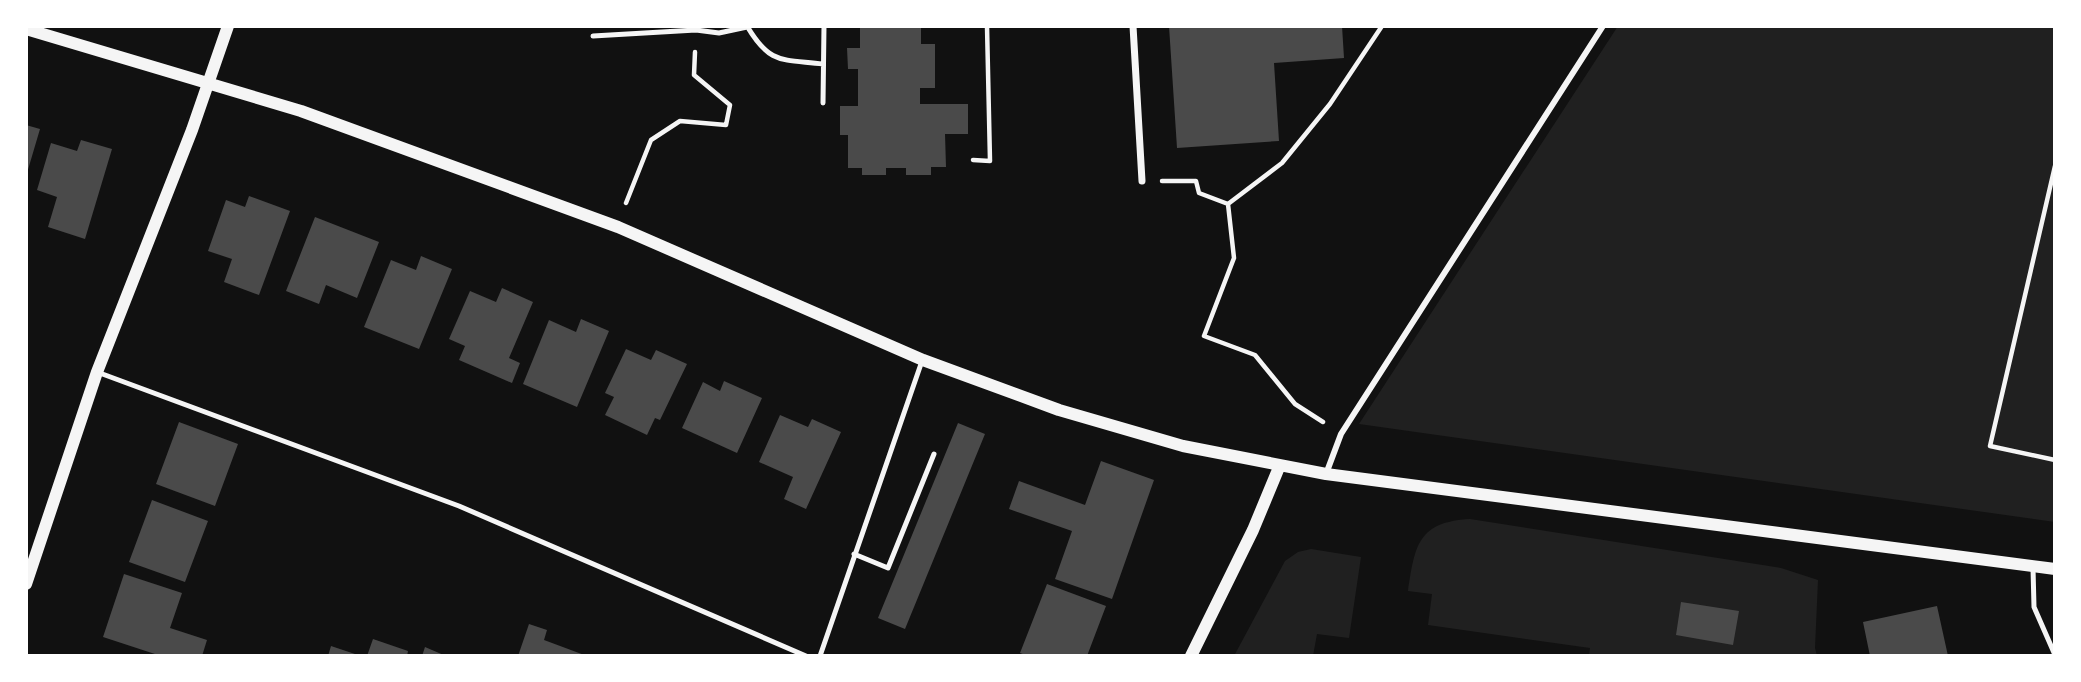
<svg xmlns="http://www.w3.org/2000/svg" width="2081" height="682" font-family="'Titillium Web',sans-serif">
	<rect width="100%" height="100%" fill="#111"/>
	<path fill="#202020" d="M 1618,26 L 2055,26 L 2055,522 L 1359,424 Z
		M 1470,519 L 1781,568 L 1818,580 L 1815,648 L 1817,656 L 1745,656 L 1734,654 L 1728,656 L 1589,656 L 1590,648 L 1428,625 L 1432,594 L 1408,591 C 1415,545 1418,522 1470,519 Z
		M 1311,549 L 1361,557 L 1349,638 L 1317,634 L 1313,656 L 1234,656 L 1285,561 L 1298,552 Z"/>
	<path fill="#4a4a4a" d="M 860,26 L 921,26 L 921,44 L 935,44 L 935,88 L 920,88 L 920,104 L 968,104 L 968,134 L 945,134 L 946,167 L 931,167 L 931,175 L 906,175 L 906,168 L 886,168 L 886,175 L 862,175 L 862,168 L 848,168 L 848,135 L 840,135 L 840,106 L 858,106 L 858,69 L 848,69 L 847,48 L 860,48 Z
		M 1169,26 L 1342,26 L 1344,58 L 1274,63 L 1279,141 L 1177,148 Z
		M 26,125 L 40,129 L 27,173 L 26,173 Z
		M 81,140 L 112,149 L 85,239 L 48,227 L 57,197 L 37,190 L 51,143 L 77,151 Z
		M 249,196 L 290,211 L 259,295 L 224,282 L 232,259 L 208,251 L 226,200 L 245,207 Z
		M 315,217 L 379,242 L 357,298 L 326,285 L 319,304 L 286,291 Z
		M 421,256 L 452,269 L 419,349 L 364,327 L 391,260 L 416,270 Z
		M 502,288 L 533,302 L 509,358 L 520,363 L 512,383 L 459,360 L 465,346 L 449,339 L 470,291 L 496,302 Z
		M 581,319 L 609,331 L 577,407 L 523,384 L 549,320 L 576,332 Z
		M 626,349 L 651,360 L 656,350 L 687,364 L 660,420 L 655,418 L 647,435 L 605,415 L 614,397 L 605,393 Z
		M 724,381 L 762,398 L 737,453 L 682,428 L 703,382 L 720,391 Z
		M 780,415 L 808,427 L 812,419 L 841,432 L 806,509 L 784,499 L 793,477 L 759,462 Z
		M 179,422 L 238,444 L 215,506 L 156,484 Z
		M 958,423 L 985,434 L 905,629 L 878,618 Z
		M 1101,461 L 1154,480 L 1112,599 L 1055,579 L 1072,531 L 1009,509 L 1019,481 L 1085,505 Z
		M 152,500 L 208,521 L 185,582 L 129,562 Z
		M 124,574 L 182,593 L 170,628 L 207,640 L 202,656 L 161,656 L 103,637 Z
		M 1047,584 L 1106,606 L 1087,656 L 1028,656 L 1020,653 Z
		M 1681,602 L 1739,611 L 1733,645 L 1676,635 Z
		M 1937,606 L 1948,656 L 1870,656 L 1863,622 Z
		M 529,624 L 547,630 L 544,640 L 587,656 L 518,656 Z
		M 373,639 L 408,651 L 407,656 L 367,656 Z
		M 331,646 L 358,655 L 358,656 L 328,656 Z
		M 425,647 L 446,656 L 422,656 Z"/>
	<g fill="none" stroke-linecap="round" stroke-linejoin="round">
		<path stroke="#f5f5f5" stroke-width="4.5" d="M 973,160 L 990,161 L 987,26
			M 2055,166 L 1990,446 L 2055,460
			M 1162,181 L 1196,181 L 1199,193 L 1228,204 L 1234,258 L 1204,336 L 1255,355 L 1295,404 L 1323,422
			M 626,203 L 651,140 L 680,121 L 726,125 L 730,105 L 694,75 L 695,52
			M 1228,204 L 1282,163 L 1330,104 L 1382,26"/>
		<path stroke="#f5f5f5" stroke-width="5" d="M 747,26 C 770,65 782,59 823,64
			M 593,36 L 696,30 L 719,33 L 747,27
			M 823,103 L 824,26
			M 97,372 L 459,506 L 806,656
			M 854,554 L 888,568 L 934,454
			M 2033,568 L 2034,607 L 2055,655
			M 820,656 L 922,361"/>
		<path stroke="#f5f5f5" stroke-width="6" d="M 1326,474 L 1341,434 L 1603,26"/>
		<path stroke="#f5f5f5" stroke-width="7" d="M 1133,26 L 1142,181"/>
		<path stroke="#f5f5f5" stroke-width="12" d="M 26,29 L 301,111 L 618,227 L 923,360 L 1059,410 L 1183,446 L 1326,474 L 2055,569
			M 26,584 L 97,372 L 192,130 L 228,26
			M 1191,656 L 1253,530 L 1280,465"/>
	</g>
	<rect width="2081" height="682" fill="none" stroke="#ffffff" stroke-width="56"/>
</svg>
